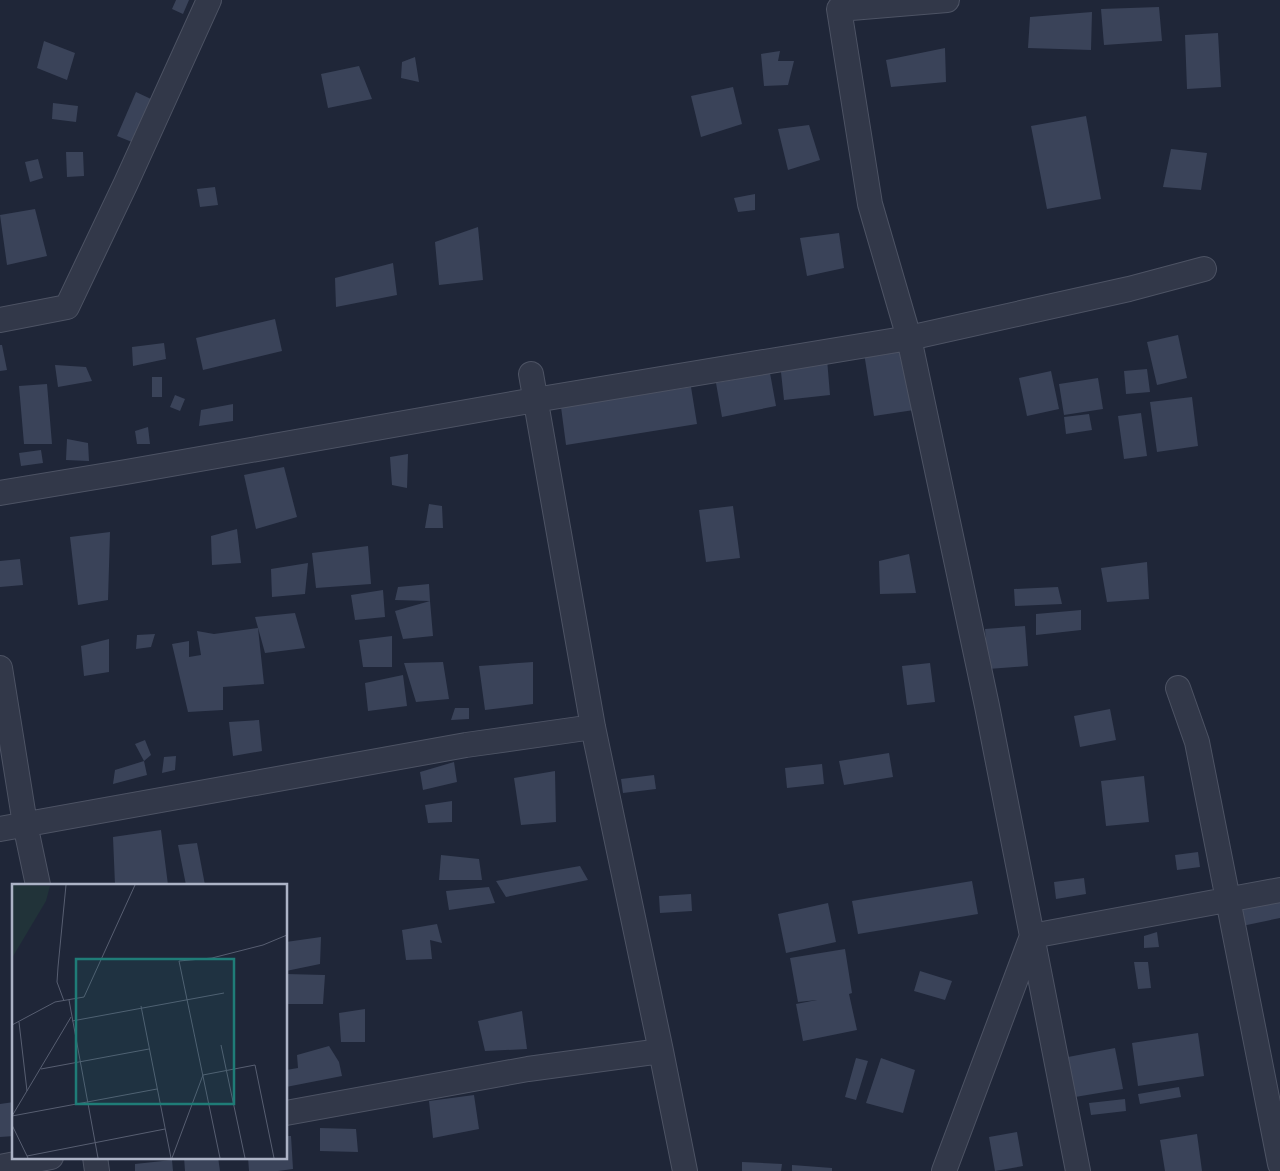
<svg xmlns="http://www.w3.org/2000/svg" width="1280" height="1171" font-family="Karla,sans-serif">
	<rect width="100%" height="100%" fill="#1f2638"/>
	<path fill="#3a4359" d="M 176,0 L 189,0 L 183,14 L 172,9 Z
		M 1159,7 L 1162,41 L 1104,45 L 1101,9 Z
		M 1092,12 L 1091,50 L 1028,48 L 1030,17 Z
		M 1218,33 L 1221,87 L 1187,89 L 1185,35 Z
		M 44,41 L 75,53 L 67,80 L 37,68 Z
		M 945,48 L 946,82 L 891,87 L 886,60 Z
		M 780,51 L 778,61 L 794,61 L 788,85 L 764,86 L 761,54 Z
		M 415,57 L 419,82 L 401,78 L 402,62 Z
		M 359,66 L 372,99 L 328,108 L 321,74 Z
		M 733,87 L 742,124 L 701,137 L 691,96 Z
		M 136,92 L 151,99 L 132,142 L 117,136 Z
		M 53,103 L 78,106 L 76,122 L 52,119 Z
		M 1086,116 L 1101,199 L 1047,209 L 1031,126 Z
		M 809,125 L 820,160 L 788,170 L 778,129 Z
		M 1171,149 L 1207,153 L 1201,190 L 1163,187 Z
		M 66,152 L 83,152 L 84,176 L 67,177 Z
		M 38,159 L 43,178 L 30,182 L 25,162 Z
		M 215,187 L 218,205 L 200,207 L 197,189 Z
		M 755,194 L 755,210 L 738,212 L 734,198 Z
		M 35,209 L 47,256 L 7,265 L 0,215 Z
		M 478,227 L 483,280 L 439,285 L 435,242 Z
		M 839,233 L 844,268 L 807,276 L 800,238 Z
		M 393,263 L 397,295 L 336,307 L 335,278 Z
		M 275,319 L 282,351 L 203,370 L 196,338 Z
		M 1178,335 L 1187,378 L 1157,385 L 1147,342 Z
		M 164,343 L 166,359 L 133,366 L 132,347 Z
		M 0,345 L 2,345 L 7,370 L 0,371 Z
		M 904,348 L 914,410 L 874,416 L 864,353 Z
		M 827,359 L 830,395 L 784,400 L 780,363 Z
		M 55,365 L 86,367 L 92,381 L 58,387 Z
		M 1147,369 L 1150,392 L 1126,394 L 1124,371 Z
		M 1051,371 L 1059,409 L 1027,416 L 1019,378 Z
		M 770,373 L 776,406 L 722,417 L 716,383 Z
		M 152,377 L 162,377 L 162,397 L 152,397 Z
		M 1098,378 L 1103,409 L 1064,415 L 1059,384 Z
		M 47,384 L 52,444 L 24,444 L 19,386 Z
		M 691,387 L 697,424 L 566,445 L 561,407 Z
		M 175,395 L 185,399 L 180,411 L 170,407 Z
		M 1192,397 L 1198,446 L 1157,452 L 1150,402 Z
		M 233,404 L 233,421 L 199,426 L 201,410 Z
		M 1141,413 L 1147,456 L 1124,459 L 1118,416 Z
		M 1089,414 L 1092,430 L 1066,434 L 1064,417 Z
		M 148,427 L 150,444 L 137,444 L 135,431 Z
		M 67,439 L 88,443 L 89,461 L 66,460 Z
		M 41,450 L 43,463 L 21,466 L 19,453 Z
		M 408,454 L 407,488 L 392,485 L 390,457 Z
		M 284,467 L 297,517 L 256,529 L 244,475 Z
		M 429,504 L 442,506 L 443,528 L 425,528 Z
		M 733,506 L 740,558 L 706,562 L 699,510 Z
		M 237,529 L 241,563 L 212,565 L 211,536 Z
		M 110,532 L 108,600 L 78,605 L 70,537 Z
		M 368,546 L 371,584 L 316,588 L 312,553 Z
		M 909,554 L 916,593 L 880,594 L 879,561 Z
		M 20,559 L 23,585 L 0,587 L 0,561 Z
		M 1147,562 L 1149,599 L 1107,602 L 1101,568 Z
		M 308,563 L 305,594 L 272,597 L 271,569 Z
		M 429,584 L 430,601 L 433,636 L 403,639 L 395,611 L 430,601 L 395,600 L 398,587 Z
		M 1058,587 L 1062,604 L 1015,606 L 1014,589 Z
		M 383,590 L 385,617 L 355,620 L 351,595 Z
		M 1081,610 L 1081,630 L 1036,635 L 1036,614 Z
		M 295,613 L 305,648 L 265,653 L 255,617 Z
		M 1025,626 L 1028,666 L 988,669 L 985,629 Z
		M 258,628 L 264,684 L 223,687 L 223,710 L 188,712 L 172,644 L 189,641 L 189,657 L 201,655 L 197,631 L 214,634 Z
		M 155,634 L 151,647 L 136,649 L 137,635 Z
		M 392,636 L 392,667 L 363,667 L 359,640 Z
		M 109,639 L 109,672 L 84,676 L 81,646 Z
		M 443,662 L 449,699 L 416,702 L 404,663 Z
		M 533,662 L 533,704 L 485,710 L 479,666 Z
		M 930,663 L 935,702 L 907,705 L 902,666 Z
		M 403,675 L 407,706 L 368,711 L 365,683 Z
		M 455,708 L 469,708 L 469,719 L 451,720 Z
		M 1110,709 L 1116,740 L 1080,747 L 1074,716 Z
		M 259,720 L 262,751 L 233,756 L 229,722 Z
		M 145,740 L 151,755 L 144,761 L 135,744 Z
		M 889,753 L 893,777 L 844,785 L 839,761 Z
		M 176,756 L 175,770 L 162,773 L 164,757 Z
		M 144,761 L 147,775 L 113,784 L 115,770 Z
		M 454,762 L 457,782 L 423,790 L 420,772 Z
		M 822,764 L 824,784 L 787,788 L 785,768 Z
		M 555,771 L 556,822 L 521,825 L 514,778 Z
		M 654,775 L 656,789 L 623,793 L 621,779 Z
		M 1144,776 L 1149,822 L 1106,826 L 1101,781 Z
		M 452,801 L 452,822 L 428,823 L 425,805 Z
		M 161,830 L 168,885 L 115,885 L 113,837 Z
		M 197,843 L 205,885 L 186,885 L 178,845 Z
		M 1198,852 L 1200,867 L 1177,870 L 1175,855 Z
		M 441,855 L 479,859 L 482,880 L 439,880 Z
		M 580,866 L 588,880 L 506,897 L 496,881 Z
		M 1084,878 L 1086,894 L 1056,899 L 1054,882 Z
		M 972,881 L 978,914 L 858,934 L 852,901 Z
		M 489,887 L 495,903 L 449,910 L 446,891 Z
		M 691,894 L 692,911 L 660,913 L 659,896 Z
		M 1280,898 L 1280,918 L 1242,926 L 1238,907 Z
		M 828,903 L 836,942 L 786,953 L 778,914 Z
		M 437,924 L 442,943 L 430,940 L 432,959 L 406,960 L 402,930 Z
		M 1157,932 L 1159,947 L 1144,948 L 1144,936 Z
		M 321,937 L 320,964 L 286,971 L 286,942 Z
		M 845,949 L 852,993 L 849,994 L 857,1030 L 803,1041 L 796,1004 L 817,1000 L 798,1002 L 790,958 Z
		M 1134,962 L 1148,962 L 1151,988 L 1138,989 Z
		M 920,971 L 952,981 L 945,1000 L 914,991 Z
		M 286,974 L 325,975 L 323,1004 L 286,1004 Z
		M 365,1009 L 365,1042 L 341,1042 L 339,1013 Z
		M 522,1011 L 527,1049 L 485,1051 L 478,1021 Z
		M 1198,1033 L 1204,1076 L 1138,1086 L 1132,1043 Z
		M 329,1046 L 339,1062 L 342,1076 L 286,1087 L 286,1070 L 298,1068 L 297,1055 Z
		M 1115,1048 L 1123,1089 L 1075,1097 L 1068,1057 Z
		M 856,1058 L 868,1061 L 856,1100 L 845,1097 Z
		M 881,1058 L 915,1070 L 903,1113 L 866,1103 Z
		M 1179,1087 L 1181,1097 L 1140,1104 L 1138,1094 Z
		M 474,1095 L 479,1129 L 433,1138 L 429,1101 Z
		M 1125,1099 L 1126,1111 L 1091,1115 L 1089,1103 Z
		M 14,1102 L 14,1136 L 0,1137 L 0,1104 Z
		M 320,1128 L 356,1129 L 358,1152 L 320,1151 Z
		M 1017,1132 L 1023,1166 L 995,1171 L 989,1137 Z
		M 1197,1134 L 1202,1171 L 1165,1171 L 1160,1140 Z
		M 286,1136 L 291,1136 L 293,1169 L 278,1171 L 249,1171 L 248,1157 L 286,1157 Z
		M 184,1157 L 218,1157 L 220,1171 L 185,1171 Z
		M 172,1160 L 173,1171 L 135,1171 L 135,1164 Z
		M 742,1162 L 782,1164 L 781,1171 L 742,1171 Z
		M 792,1165 L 832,1168 L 832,1171 L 792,1171 Z"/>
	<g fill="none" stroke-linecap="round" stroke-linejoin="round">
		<g stroke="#4d5364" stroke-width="26">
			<path id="street" d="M 947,0 L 839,9 L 870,204 L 909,338 L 987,706 L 1078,1171
				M 0,320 L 67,307 L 126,183 L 209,0
				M 531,374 L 593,727 L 661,1051 L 685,1171
				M 0,493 L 126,472 L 535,400 L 909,338 L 1129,289 L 1204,269
				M 0,668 L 25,824 L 38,885
				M 1178,688 L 1197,742 L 1280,1164
				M 0,829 L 466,745 L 593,727
				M 286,1113 L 528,1069 L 661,1051
				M 95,1157 L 97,1171
				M 0,1167 L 51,1157
				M 944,1171 L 1032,936 L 1280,890"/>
		</g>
		<use href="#street" stroke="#323849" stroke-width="24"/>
	</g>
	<g transform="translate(12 884)">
		<rect width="275" height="275" fill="#1f2638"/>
		<path d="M 0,1 L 38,2 L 34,17 L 0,74 Z" fill="#213339"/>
		<path fill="none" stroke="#575e71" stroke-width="1" d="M 57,116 L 86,274M 52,117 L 45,98 L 46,83 L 54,1M 129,122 L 159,274M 60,137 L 212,109M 7,138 L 15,207M 0,141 L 43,118 L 72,113 L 123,1M 209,161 L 233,274M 29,185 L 137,165M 0,232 L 145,205M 0,232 L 59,133M 0,241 L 16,274M 15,272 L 153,245M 160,274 L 191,191 L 243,181 L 262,274M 208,274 L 167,77 L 200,74 L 251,61 L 275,51"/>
		<path fill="#1f7c77" fill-opacity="0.15" stroke="#1f7c77" stroke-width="2.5" d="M 64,75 L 222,75 L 222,220 L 64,220 Z"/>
		<rect width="275" height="275" fill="none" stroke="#acb3c6" stroke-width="2.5"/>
	</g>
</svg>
